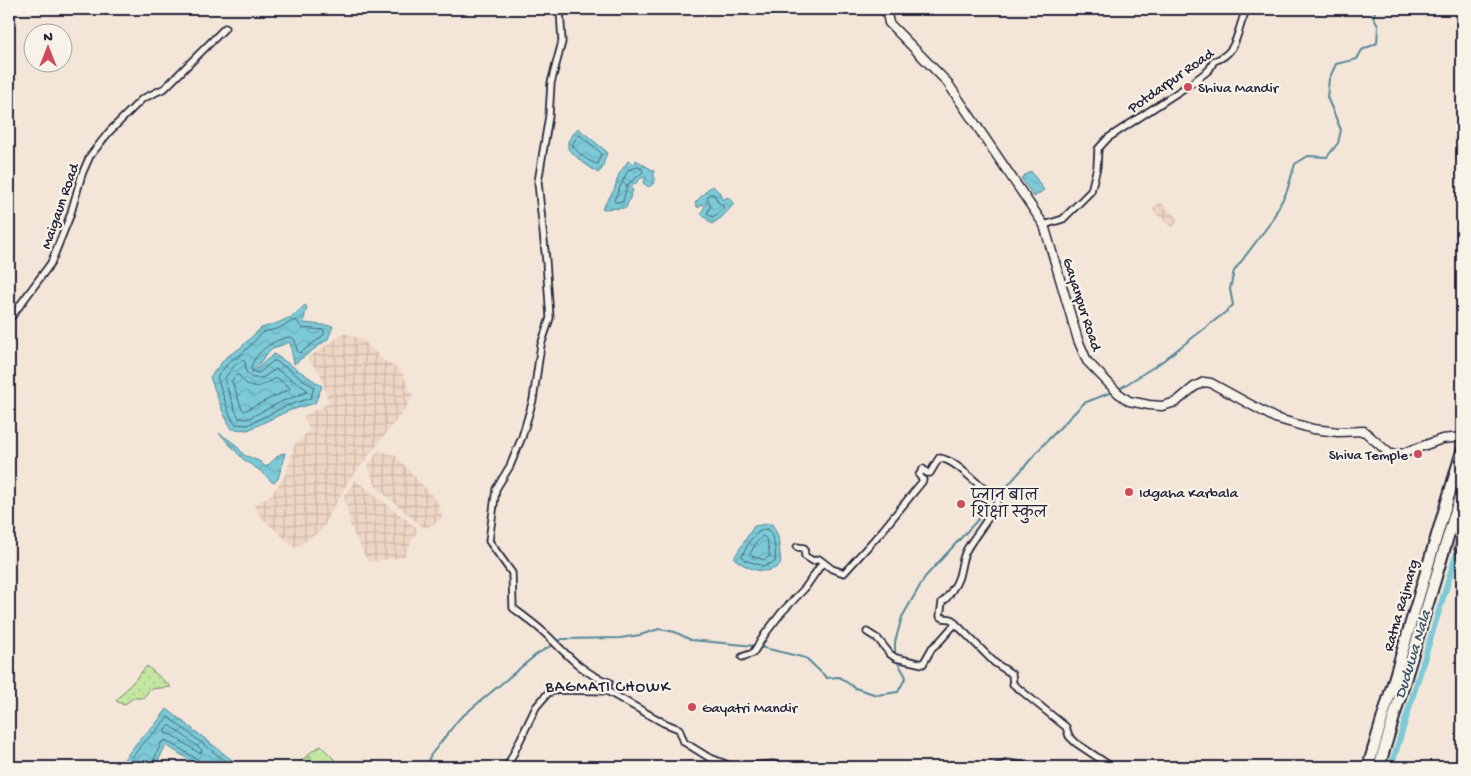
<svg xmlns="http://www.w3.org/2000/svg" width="1471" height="776" font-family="'Gochi Hand','Playpen Sans Deva',sans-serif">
	<defs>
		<pattern id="industrial-grid" width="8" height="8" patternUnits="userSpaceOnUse" patternTransform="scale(1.25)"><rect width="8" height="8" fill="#eed6c4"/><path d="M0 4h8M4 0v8" fill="none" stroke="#ccb7a9"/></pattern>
		<pattern id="grass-dots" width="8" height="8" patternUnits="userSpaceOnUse" patternTransform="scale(1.25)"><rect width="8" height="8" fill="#c3e7a1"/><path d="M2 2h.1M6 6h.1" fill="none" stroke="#a7c68c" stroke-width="1.8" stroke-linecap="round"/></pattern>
		<pattern id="forest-firs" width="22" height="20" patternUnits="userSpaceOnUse" patternTransform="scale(1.25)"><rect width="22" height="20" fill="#c3e7a1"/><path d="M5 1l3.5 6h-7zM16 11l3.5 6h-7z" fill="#a7c68c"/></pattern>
		<pattern id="water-waves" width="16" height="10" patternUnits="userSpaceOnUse" patternTransform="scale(1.25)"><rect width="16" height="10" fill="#7bcad7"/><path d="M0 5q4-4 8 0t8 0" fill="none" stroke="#6aadb9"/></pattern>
	</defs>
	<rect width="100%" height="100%" fill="#f3e6d8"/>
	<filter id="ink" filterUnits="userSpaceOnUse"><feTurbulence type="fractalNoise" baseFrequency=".02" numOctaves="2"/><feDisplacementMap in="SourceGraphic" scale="10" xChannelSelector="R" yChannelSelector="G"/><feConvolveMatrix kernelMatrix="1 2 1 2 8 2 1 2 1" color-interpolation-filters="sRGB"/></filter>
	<g filter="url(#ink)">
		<path fill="url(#industrial-grid)" d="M 1160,202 L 1179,220 L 1172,228 L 1152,210 Z
			M 345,333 L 363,340 L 384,361 L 401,370 L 413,397 L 402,413 L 346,485 L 322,530 L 295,548 L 261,517 L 254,505 L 272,494 L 286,473 L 295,444 L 310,430 L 304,416 L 329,403 L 320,373 L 307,358 Z
			M 379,450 L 395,455 L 438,502 L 443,518 L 427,528 L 419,524 L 376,487 L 368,466 Z
			M 356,480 L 418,529 L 404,557 L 368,562 L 351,528 L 344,495 Z"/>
		<path fill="url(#grass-dots)" stroke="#72846e" d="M 147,666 L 171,687 L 150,689 L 143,698 L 133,698 L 124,705 L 116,701 Z"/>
		<path fill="url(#forest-firs)" stroke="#72846e" d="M 321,746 L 336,761 L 330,767 L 299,767 L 297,765 L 312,751 Z"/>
		<path fill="url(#water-waves)" stroke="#578799" d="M 578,128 L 607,152 L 602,169 L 598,173 L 581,161 L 568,149 L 568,141 Z
			M 636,160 L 654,171 L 654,183 L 649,187 L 643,183 L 646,177 L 641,178 L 632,187 L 623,183 L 633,190 L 626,208 L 602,209 L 614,190 L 619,174 L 628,161 L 634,165 Z
			M 1031,171 L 1044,190 L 1034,197 L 1021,178 Z
			M 713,186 L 720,193 L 722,200 L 728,197 L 734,204 L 722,217 L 712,224 L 701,214 L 707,201 L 698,208 L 695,203 L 708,189 Z
			M 305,305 L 307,307 L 303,323 L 333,326 L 328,339 L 294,364 L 290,342 L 271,349 L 250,374 L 274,354 L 322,386 L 315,403 L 288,411 L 248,430 L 232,429 L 224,415 L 210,377 L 226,357 L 239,349 L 261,328 L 275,324 L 293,316 Z
			M 219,433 L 235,444 L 244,455 L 259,461 L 266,467 L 280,454 L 285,453 L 278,479 L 273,483 L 262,472 L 244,460 Z
			M 767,524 L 772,524 L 778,536 L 781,563 C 769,578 746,569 734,558 L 754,526 Z
			M 167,709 L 241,767 L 200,767 L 166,745 L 155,767 L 118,767 L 139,740 L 154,726 Z"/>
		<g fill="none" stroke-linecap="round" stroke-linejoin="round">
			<path stroke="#466579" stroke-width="1" d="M 581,136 L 601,153 L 598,164 C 588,162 580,154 573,147 L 573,143 L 578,136 Z
				M 639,167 L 642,169 L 643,172 L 627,185 L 623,202 L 615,202 L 614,200 L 628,170 Z
				M 711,194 L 714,194 L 718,202 L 724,207 L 719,213 L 712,217 L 707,213 L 711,205 L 707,198 Z
				M 296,320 L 302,328 L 324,330 L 324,335 L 300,353 L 297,351 L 295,340 L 291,337 C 276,338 254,352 251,368 L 254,372 L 259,373 L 273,361 L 276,361 L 314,387 L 311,398 L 286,406 L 248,425 L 235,424 L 229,413 L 217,377 L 230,361 L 243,353 L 263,332 L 277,329 Z
				M 243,360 L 245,362 L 246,372 L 252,378 L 262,378 L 276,369 L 306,389 L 307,392 L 283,401 L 247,419 L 239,418 L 235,410 L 224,379 L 234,366 Z
				M 236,375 L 239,375 C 252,395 261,385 277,378 L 289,387 L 290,389 L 244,411 L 241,407 L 232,381 Z
				M 767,529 C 775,537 776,551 775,562 L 764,566 L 744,560 L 742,556 C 749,543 752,532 767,529 Z
				M 763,536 L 767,540 L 770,556 L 764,560 L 752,556 L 750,554 L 756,543 Z
				M 168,726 L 171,726 L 201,749 L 202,752 L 199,753 L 172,735 L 165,733 L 165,731 Z
				M 125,767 L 143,743 L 157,730 L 168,717 L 233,767
				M 151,767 L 161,743 L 166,740 L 200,761 L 202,767"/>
			<path stroke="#578799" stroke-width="2" d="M 1119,389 L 1160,363 L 1227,311 L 1233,305 L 1230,289 L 1234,271 L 1271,222 L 1287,191 L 1295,164 L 1308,156 L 1327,157 L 1338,143 L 1341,130 L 1327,97 L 1329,79 L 1336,64 L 1357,59 L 1362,50 L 1377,43 L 1378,26 L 1373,17 L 1376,9
				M 998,497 L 1044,444 L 1084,403 L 1112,392
				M 760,647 L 806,658 L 827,678 L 839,677 L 855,688 L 877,695 L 898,692 L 906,677 L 897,661
				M 895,654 L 895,642 L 902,617 L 925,577 L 995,501
				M 427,767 L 430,756 L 459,719 L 537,654 L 562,639 L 620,638 L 640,635 L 659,629 L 675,632 L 691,640 L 755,646"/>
			<path stroke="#7bcad7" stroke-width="6" d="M 1457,545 L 1462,527
				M 1391,767 L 1458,549"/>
			<g stroke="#22223b" stroke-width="9">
				<path id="street" d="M 560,9 L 562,42 L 551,83 L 549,116 L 538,182 L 546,261 L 550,318 L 541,345 L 533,400 L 522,437 L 510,466 L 496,489 L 489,541 L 512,573 L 513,608 C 525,617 539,627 550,638 C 566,654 586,676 609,682 L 607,691
					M 1044,225 L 1063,219 L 1091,191 L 1097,167 L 1098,149 L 1108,138 L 1192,83 L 1209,70 L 1214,61 C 1240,53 1236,28 1247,9
					M 9,317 L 12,316 L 51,263 L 70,216 L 82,174 L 90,156 L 109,132 L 142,99 L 165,88 L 225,28
					M 797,547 L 804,548 L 805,556 L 813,561 L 819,559 L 832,569 L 844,573 L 882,531 L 922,482 L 923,480 L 919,475 L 923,469 L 927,473 L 930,473 L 939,458 C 955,460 969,477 982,487 C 987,491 993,493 998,498 C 998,509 972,538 966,551 C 959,565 963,575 952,590 C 949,595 947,599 942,602 L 940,616 L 943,618 L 951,619 L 995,663 L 1012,674 L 1013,684 L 1066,727 L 1069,736 L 1076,743 L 1112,767
					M 1458,549 L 1462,552
					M 867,632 L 878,639 L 890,654 L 896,658 L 923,664 L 932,648 L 940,641 L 955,624
					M 742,657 L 753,653 L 765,634 L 782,612 L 805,588 L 823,562
					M 507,767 L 536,707 L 548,693 L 557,690 L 607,691 L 664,723 L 679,729 L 684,742 L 708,757 L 733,767
					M 742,767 L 773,764 L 780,767
					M 997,767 L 1008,763 L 1031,767"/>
			</g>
			<g stroke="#22223b" stroke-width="11">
				<path id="secondary" d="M 886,9 L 889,23 L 947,82 L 1044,225 L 1078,340 L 1087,361 L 1118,393 L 1129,401 L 1149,405 L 1162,406 L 1176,402 L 1194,387 L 1204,382 L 1211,383 L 1275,418 L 1313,429 L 1338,432 L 1364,431 L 1390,454 L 1401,454 L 1442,439 L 1462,437"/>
			</g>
			<g stroke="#22223b" stroke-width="14">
				<path id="highway" d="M 1368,767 L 1462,451
					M 1379,767 L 1462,490"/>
			</g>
			<use href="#street" stroke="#f7f3e8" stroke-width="5.5"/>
			<use href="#secondary" stroke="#f7f3e8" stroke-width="8"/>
			<use href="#highway" stroke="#f7f3e8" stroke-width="10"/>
		</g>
	</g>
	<g fill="#d1495b" stroke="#f7f3e8" stroke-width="2">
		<circle cx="1188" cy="87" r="5"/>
		<circle cx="1418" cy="454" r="5"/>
		<circle cx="1129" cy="492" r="5"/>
		<circle cx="961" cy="504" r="5"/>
		<circle cx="692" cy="707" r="5"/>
	</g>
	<g text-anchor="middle" stroke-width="4.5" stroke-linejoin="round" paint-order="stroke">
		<g font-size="15" fill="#22223b" stroke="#f7f3e8">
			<text transform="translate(1170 80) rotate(-35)" y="5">Potdarpur Road</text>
			<text transform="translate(59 206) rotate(-71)" y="5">Maigaun Road</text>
			<text transform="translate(1083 304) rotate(72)" y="5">Gayanpur Road</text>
			<text transform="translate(1400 605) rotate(-74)" y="5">Ratna Rajmarg</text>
		</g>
		<g font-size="15" fill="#22223b" stroke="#f7f3e8" text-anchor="start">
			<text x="1198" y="92">Shiva Mandir</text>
			<text x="1408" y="459" text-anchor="end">Shiva Temple</text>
			<text x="1139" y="497">Idgaha Karbala</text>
			<text x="971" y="500">प्लान बाल<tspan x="971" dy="17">शिक्षा स्कुल</tspan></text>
			<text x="702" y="712">Gayatri Mandir</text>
		</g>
		<g font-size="16" font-style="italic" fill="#3d546a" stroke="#f7f3e8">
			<text transform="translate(1411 654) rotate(-73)" y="6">Duduwa Nala</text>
		</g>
		<g font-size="16" letter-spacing="1" fill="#22223b" stroke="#f7f3e8">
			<text x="608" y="691">BAGMATI CHOWK</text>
		</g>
	</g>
	<rect width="1471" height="776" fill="none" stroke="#f7f3e8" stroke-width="30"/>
	<rect x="15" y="15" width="1441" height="746" fill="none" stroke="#22223b" stroke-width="2" filter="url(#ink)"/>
	<g transform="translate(48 48)"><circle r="24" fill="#f7f3e8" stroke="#a29fa3"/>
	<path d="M0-4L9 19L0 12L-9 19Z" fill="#d1495b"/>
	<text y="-8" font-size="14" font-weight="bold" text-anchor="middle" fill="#22223b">N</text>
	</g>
</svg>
